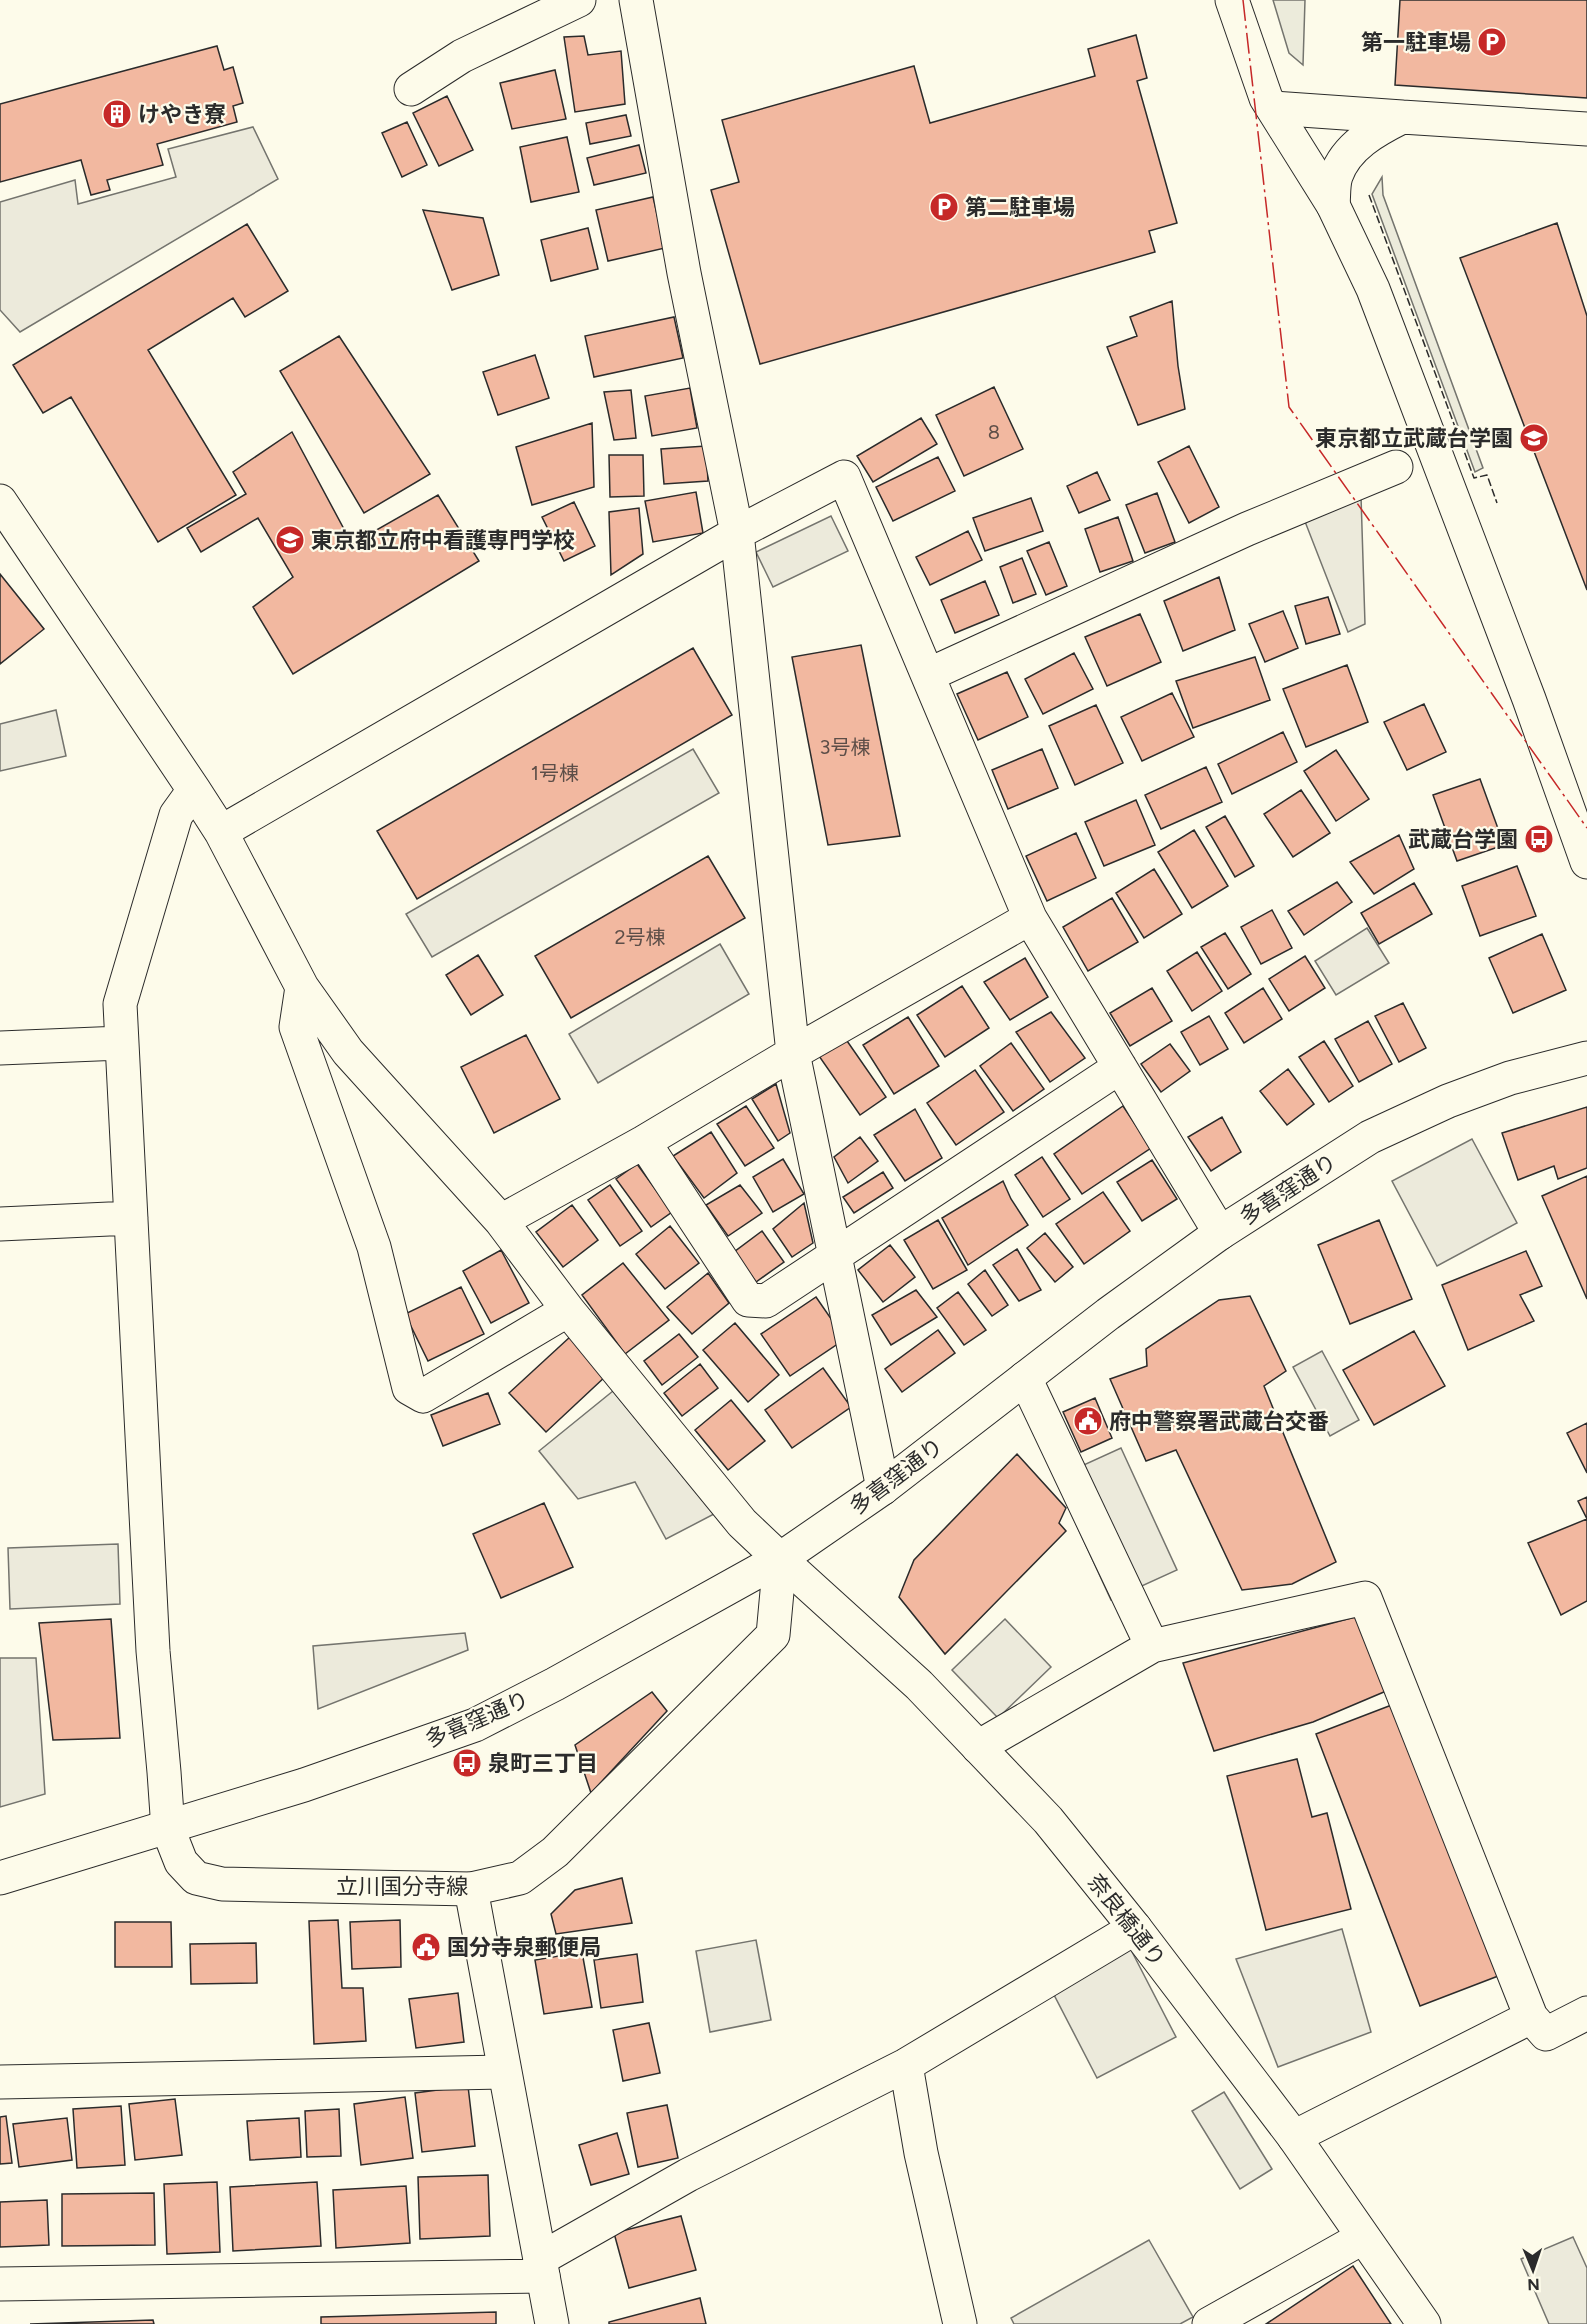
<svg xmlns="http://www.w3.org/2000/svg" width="1587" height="2324" font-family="Figtree,'Noto Sans JP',sans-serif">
	<rect width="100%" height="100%" fill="#fdfbea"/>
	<path fill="#ecebdb" stroke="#74746e" stroke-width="1.5" d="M 1273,0 L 1305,0 L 1303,65 L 1289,53 Z
		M 1382,177 L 1383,195 L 1483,468 L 1475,472 L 1372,194 Z"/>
	<path fill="#eceadb" stroke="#74746e" stroke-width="1.5" d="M 253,127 L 278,179 L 20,332 L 0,310 L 0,202 L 75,180 L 78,204 L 176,177 L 168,149 Z
		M 1361,496 L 1365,624 L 1348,632 L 1304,519 Z
		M 831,516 L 848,551 L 773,587 L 756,552 Z
		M 56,710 L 66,756 L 0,771 L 0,724 Z
		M 693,749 L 719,793 L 432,957 L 406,914 Z
		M 1367,928 L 1389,963 L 1336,995 L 1315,961 Z
		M 720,944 L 749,994 L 598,1083 L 569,1034 Z
		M 1472,1139 L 1517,1223 L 1437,1266 L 1392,1181 Z
		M 1322,1351 L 1359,1420 L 1330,1436 L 1293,1367 Z
		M 613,1391 L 714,1514 L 666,1539 L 635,1482 L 578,1499 L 539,1451 Z
		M 1121,1448 L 1177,1570 L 1111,1600 L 1055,1478 Z
		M 118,1544 L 120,1604 L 10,1609 L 8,1548 Z
		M 1005,1619 L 1051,1667 L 998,1718 L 952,1670 Z
		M 465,1633 L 468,1650 L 318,1709 L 313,1646 Z
		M 0,1658 L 36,1658 L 45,1794 L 0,1807 Z
		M 1342,1929 L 1371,2032 L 1278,2067 L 1236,1959 Z
		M 756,1940 L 771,2020 L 710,2032 L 696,1951 Z
		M 1130,1948 L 1176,2037 L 1097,2078 L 1051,1989 Z
		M 1224,2092 L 1272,2169 L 1240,2189 L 1192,2111 Z
		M 1573,2237 L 1587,2268 L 1587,2324 L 1549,2324 L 1521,2259 Z
		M 1149,2240 L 1193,2317 L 1180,2324 L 1014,2324 L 1011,2318 Z"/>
	<path fill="#f2b8a0" stroke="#2b2b2b" stroke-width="1.5" d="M 1400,0 L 1587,0 L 1587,98 L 1395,85 Z
		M 1136,35 L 1147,78 L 1137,81 L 1177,223 L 1149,231 L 1155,252 L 760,364 L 711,190 L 739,182 L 722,120 L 914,66 L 930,123 L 1095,76 L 1088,49 Z
		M 584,36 L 588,55 L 621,51 L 625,104 L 575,112 L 564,37 Z
		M 217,46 L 224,70 L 233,67 L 243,103 L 233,106 L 237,122 L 157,144 L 163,165 L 107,180 L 110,190 L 91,195 L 81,160 L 0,182 L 0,104 Z
		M 555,70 L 566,119 L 512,129 L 500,83 Z
		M 447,96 L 473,150 L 439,166 L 413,113 Z
		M 626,115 L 631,136 L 590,144 L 586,123 Z
		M 407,122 L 427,165 L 402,177 L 382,133 Z
		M 567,137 L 579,192 L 531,202 L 520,147 Z
		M 639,145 L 646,173 L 594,185 L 587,158 Z
		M 653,197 L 665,248 L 608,261 L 596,210 Z
		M 423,210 L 483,218 L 499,275 L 452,290 Z
		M 1557,223 L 1587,316 L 1587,590 L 1460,258 Z
		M 247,224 L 288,291 L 245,317 L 233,298 L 148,350 L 236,495 L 158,542 L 71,397 L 43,413 L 13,365 Z
		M 588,228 L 598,269 L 551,281 L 541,240 Z
		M 1172,301 L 1178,366 L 1185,409 L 1138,425 L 1107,347 L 1137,336 L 1130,317 Z
		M 674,317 L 683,358 L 594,377 L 585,336 Z
		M 339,336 L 430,474 L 364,513 L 280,371 Z
		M 535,355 L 549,398 L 498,415 L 483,372 Z
		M 994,387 L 1023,449 L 964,476 L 936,415 Z
		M 690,388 L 697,428 L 652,436 L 645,396 Z
		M 631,390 L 636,438 L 614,440 L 604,392 Z
		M 921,418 L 937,444 L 873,482 L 857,456 Z
		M 592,423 L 594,487 L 532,505 L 516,447 Z
		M 292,432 L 352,544 L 438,495 L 479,561 L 293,674 L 253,607 L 293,577 L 258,518 L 201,552 L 187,528 L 246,494 L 233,472 Z
		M 706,446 L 708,481 L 664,484 L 661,449 Z
		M 1189,446 L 1219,507 L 1189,523 L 1158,462 Z
		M 609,455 L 643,455 L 644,496 L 610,497 Z
		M 938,457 L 955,491 L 893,521 L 876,487 Z
		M 1097,472 L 1110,500 L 1079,513 L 1067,486 Z
		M 696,492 L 703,533 L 653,542 L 645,501 Z
		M 1157,493 L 1175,542 L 1145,553 L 1126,505 Z
		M 1031,498 L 1043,531 L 985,551 L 973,518 Z
		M 574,502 L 595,546 L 564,561 L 542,517 Z
		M 639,508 L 643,554 L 611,575 L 609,512 Z
		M 1118,517 L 1133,561 L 1100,572 L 1085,529 Z
		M 968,531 L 982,560 L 930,585 L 916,557 Z
		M 1049,542 L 1067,586 L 1046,595 L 1027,551 Z
		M 1022,558 L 1036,594 L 1013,603 L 1000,567 Z
		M 0,574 L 44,629 L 0,664 Z
		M 1219,577 L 1235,630 L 1183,651 L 1164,601 Z
		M 985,581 L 999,615 L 955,633 L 941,600 Z
		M 1328,597 L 1340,634 L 1306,644 L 1295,606 Z
		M 1283,611 L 1298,648 L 1265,662 L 1249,624 Z
		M 1140,614 L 1161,662 L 1107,686 L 1085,637 Z
		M 861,645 L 900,836 L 828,845 L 792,657 Z
		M 693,648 L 732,715 L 417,899 L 377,831 Z
		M 1074,653 L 1093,689 L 1043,714 L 1025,679 Z
		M 1255,657 L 1270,700 L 1193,728 L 1176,681 Z
		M 1347,665 L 1368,722 L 1306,747 L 1283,689 Z
		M 1007,672 L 1028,717 L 978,740 L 957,694 Z
		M 1172,693 L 1194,737 L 1142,761 L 1121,717 Z
		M 1424,704 L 1446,752 L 1407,770 L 1384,722 Z
		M 1096,705 L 1123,763 L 1075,785 L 1049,726 Z
		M 1283,732 L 1297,762 L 1232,794 L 1218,764 Z
		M 1042,749 L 1058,788 L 1008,809 L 992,770 Z
		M 1336,750 L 1369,799 L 1336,821 L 1304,771 Z
		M 1206,767 L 1222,802 L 1161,829 L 1145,795 Z
		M 1480,779 L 1504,845 L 1457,861 L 1433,795 Z
		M 1301,790 L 1330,833 L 1293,857 L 1264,814 Z
		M 1136,800 L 1155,845 L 1104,866 L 1085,822 Z
		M 1225,816 L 1254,866 L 1235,877 L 1206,827 Z
		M 1194,830 L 1228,886 L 1192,908 L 1158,852 Z
		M 1076,833 L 1096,878 L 1047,901 L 1026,856 Z
		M 1399,835 L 1414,869 L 1374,894 L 1350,862 Z
		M 708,856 L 745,918 L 571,1018 L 535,956 Z
		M 1517,866 L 1536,916 L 1480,936 L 1462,886 Z
		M 1154,869 L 1182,914 L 1144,938 L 1116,893 Z
		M 1337,882 L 1352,902 L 1304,935 L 1288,911 Z
		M 1414,883 L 1432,914 L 1379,944 L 1361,913 Z
		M 1112,898 L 1138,942 L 1088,971 L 1063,927 Z
		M 1272,910 L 1292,948 L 1261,964 L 1241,927 Z
		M 1225,933 L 1251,974 L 1228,989 L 1201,947 Z
		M 1542,934 L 1566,990 L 1513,1013 L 1489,958 Z
		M 1197,952 L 1222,991 L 1192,1011 L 1167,971 Z
		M 478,955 L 503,995 L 471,1015 L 446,975 Z
		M 1305,956 L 1325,988 L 1289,1011 L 1269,979 Z
		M 1025,958 L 1048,997 L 1010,1020 L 984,982 Z
		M 962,986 L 989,1028 L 945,1057 L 917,1015 Z
		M 1152,988 L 1172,1021 L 1130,1046 L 1110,1013 Z
		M 1263,988 L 1282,1019 L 1244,1043 L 1225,1013 Z
		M 1403,1003 L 1426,1048 L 1399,1062 L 1375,1016 Z
		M 1051,1012 L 1085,1058 L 1050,1082 L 1016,1032 Z
		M 1209,1016 L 1228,1049 L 1200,1065 L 1181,1032 Z
		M 908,1017 L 939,1066 L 894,1094 L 863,1045 Z
		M 1368,1021 L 1392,1064 L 1359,1082 L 1335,1039 Z
		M 526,1035 L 560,1099 L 494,1133 L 461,1067 Z
		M 845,1038 L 886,1097 L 860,1115 L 819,1056 Z
		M 1324,1041 L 1353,1086 L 1329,1102 L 1299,1057 Z
		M 1011,1043 L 1044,1089 L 1013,1111 L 980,1066 Z
		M 1170,1044 L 1190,1071 L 1161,1092 L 1141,1064 Z
		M 1288,1069 L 1314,1104 L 1287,1125 L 1260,1091 Z
		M 975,1070 L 1004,1112 L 956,1145 L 927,1103 Z
		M 776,1084 L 790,1133 L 778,1141 L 752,1099 Z
		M 746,1106 L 774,1148 L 745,1166 L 717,1124 Z
		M 1123,1106 L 1151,1148 L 1082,1194 L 1054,1154 Z
		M 1587,1107 L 1587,1168 L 1558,1179 L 1554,1166 L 1518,1180 L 1502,1133 Z
		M 915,1109 L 942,1158 L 905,1181 L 874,1135 Z
		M 1222,1117 L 1241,1152 L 1211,1171 L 1188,1137 Z
		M 711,1132 L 737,1173 L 704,1198 L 673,1156 Z
		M 860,1137 L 878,1161 L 848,1183 L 834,1157 Z
		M 1042,1157 L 1070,1199 L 1043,1217 L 1015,1175 Z
		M 783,1159 L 804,1194 L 773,1212 L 753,1177 Z
		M 1152,1160 L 1177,1199 L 1142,1221 L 1117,1182 Z
		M 637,1164 L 672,1212 L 651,1227 L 616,1179 Z
		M 883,1172 L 893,1188 L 854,1213 L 843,1197 Z
		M 1587,1176 L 1587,1299 L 1542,1196 Z
		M 1003,1181 L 1011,1199 L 1028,1225 L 968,1265 L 942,1218 Z
		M 610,1185 L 642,1231 L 620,1246 L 588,1200 Z
		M 740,1185 L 762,1213 L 728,1236 L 706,1205 Z
		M 1103,1192 L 1130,1231 L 1084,1264 L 1056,1224 Z
		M 804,1203 L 813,1243 L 792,1257 L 773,1229 Z
		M 572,1205 L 598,1240 L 563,1267 L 536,1232 Z
		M 938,1220 L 967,1270 L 933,1289 L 904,1240 Z
		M 1379,1220 L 1412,1299 L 1350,1324 L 1318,1245 Z
		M 670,1226 L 699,1263 L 665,1289 L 636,1254 Z
		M 762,1231 L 784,1262 L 756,1282 L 734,1252 Z
		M 1045,1233 L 1073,1267 L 1055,1282 L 1027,1248 Z
		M 890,1245 L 915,1277 L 883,1302 L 858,1270 Z
		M 1017,1249 L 1041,1290 L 1019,1301 L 993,1265 Z
		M 501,1250 L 529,1303 L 491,1323 L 463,1271 Z
		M 1526,1251 L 1542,1286 L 1520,1295 L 1534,1321 L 1468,1350 L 1442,1285 Z
		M 623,1263 L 669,1320 L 625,1354 L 582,1295 Z
		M 985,1270 L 1008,1305 L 992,1316 L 968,1284 Z
		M 708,1273 L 729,1303 L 692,1334 L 667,1307 Z
		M 461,1287 L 484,1334 L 428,1361 L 405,1314 Z
		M 916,1290 L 937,1317 L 891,1345 L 872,1315 Z
		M 958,1292 L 986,1330 L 964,1345 L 937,1308 Z
		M 1250,1296 L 1286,1371 L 1264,1386 L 1336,1562 L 1292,1584 L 1242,1590 L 1176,1450 L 1146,1461 L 1110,1379 L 1147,1366 L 1146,1349 L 1219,1300 Z
		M 816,1297 L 845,1339 L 790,1376 L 761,1334 Z
		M 735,1323 L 779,1375 L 748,1402 L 703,1350 Z
		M 938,1330 L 955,1353 L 902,1392 L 885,1369 Z
		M 1414,1331 L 1445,1386 L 1374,1425 L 1343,1370 Z
		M 679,1334 L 698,1357 L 662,1385 L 644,1361 Z
		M 571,1336 L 607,1375 L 546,1432 L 509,1393 Z
		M 700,1364 L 718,1388 L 682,1416 L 664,1393 Z
		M 823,1368 L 851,1407 L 792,1448 L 765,1410 Z
		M 488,1393 L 500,1424 L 443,1446 L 431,1415 Z
		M 1095,1398 L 1112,1438 L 1081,1452 L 1063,1412 Z
		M 731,1400 L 765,1441 L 728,1470 L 695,1430 Z
		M 1587,1423 L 1587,1473 L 1567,1433 Z
		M 1017,1454 L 1066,1508 L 1059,1523 L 1066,1531 L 945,1654 L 899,1597 L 914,1560 Z
		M 1587,1497 L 1587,1601 L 1561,1615 L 1528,1543 L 1587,1519 L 1578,1501 Z
		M 544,1503 L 573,1567 L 501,1598 L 473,1534 Z
		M 1370,1613 L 1398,1686 L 1313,1722 L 1214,1751 L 1183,1663 Z
		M 111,1619 L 120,1738 L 53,1740 L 39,1623 Z
		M 652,1692 L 667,1711 L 591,1793 L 575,1745 Z
		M 1402,1701 L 1506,1973 L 1420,2006 L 1316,1734 Z
		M 1297,1759 L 1312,1817 L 1327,1813 L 1351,1909 L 1266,1930 L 1227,1776 Z
		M 622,1878 L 632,1923 L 556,1934 L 551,1914 L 575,1890 Z
		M 338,1920 L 342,1988 L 363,1988 L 366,2041 L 314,2044 L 309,1921 Z
		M 400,1920 L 401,1967 L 352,1969 L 350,1922 Z
		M 115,1922 L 171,1922 L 172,1967 L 115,1967 Z
		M 256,1943 L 257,1983 L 191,1984 L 190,1944 Z
		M 582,1952 L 592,2007 L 544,2014 L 535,1960 Z
		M 637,1954 L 643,2002 L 601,2008 L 594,1960 Z
		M 458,1993 L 464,2042 L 416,2048 L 409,1999 Z
		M 649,2023 L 660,2073 L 623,2081 L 613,2030 Z
		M 468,2086 L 475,2146 L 422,2152 L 415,2093 Z
		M 405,2097 L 413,2158 L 361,2165 L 354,2104 Z
		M 175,2099 L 182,2155 L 135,2160 L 129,2104 Z
		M 667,2105 L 678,2158 L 638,2167 L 627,2113 Z
		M 121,2106 L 125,2165 L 77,2168 L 73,2109 Z
		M 339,2109 L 341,2156 L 307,2157 L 305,2111 Z
		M 6,2116 L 12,2163 L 0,2164 L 0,2117 Z
		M 67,2118 L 72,2160 L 19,2167 L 13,2124 Z
		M 299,2118 L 301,2157 L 250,2160 L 247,2121 Z
		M 617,2133 L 629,2174 L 591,2185 L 579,2145 Z
		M 488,2175 L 490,2236 L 420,2239 L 418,2177 Z
		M 217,2182 L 220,2252 L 167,2254 L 164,2184 Z
		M 317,2182 L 321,2246 L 233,2251 L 230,2187 Z
		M 406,2186 L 410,2243 L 336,2248 L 333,2190 Z
		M 154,2193 L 155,2245 L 62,2246 L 62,2194 Z
		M 47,2200 L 49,2245 L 0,2247 L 0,2202 Z
		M 681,2216 L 696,2270 L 629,2288 L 614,2233 Z
		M 1353,2266 L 1391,2324 L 1266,2324 Z
		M 700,2298 L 706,2324 L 609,2324 L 609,2322 Z
		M 496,2312 L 496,2324 L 321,2324 L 321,2317 Z
		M 153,2320 L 154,2324 L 30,2324 Z"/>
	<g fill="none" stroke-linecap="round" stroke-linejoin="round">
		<g stroke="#2b2b2b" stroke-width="35">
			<path id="minor" d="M 636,0 L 684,273 L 737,533 L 793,1053 L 883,1488
				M 411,89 L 462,56 L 579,0
				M 1273,108 L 1402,117
				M 1333,205 C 1334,196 1333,185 1336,176 C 1346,146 1376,130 1402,117 L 1587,129
				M 0,501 L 194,790 L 221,832 L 302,987 L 348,1052 L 501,1221 L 568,1310 L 742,1523 L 780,1559
				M 928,675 L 1247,529 L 1396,467
				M 221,832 L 737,533 L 844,477 L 1030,918 L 1220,1233
				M 302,987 L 296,1027 L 374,1247 L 409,1388 L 423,1396 L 568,1310
				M 0,1048 L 121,1043
				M 644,1142 L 748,1300 L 766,1301 L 1120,1067
				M 501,1221 L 644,1142 L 793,1053 L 1030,918
				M 0,1224 L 131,1218
				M 1025,1378 L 1152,1646 L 1365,1598 L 1531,2017
				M 978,1747 L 1152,1646
				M 168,1829 L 164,1772 L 153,1651 L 120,1004 L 176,815 L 194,790
				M 906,2065 L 921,2153 L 960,2324
				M 0,2082 L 503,2072
				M 1294,2137 L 1531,2017 L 1546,2034 L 1587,2013
				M 540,2259 L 688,2175 L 906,2065 L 1135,1928
				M 0,2284 L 543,2276
				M 1209,2324 L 1362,2238"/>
		</g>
		<g stroke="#2b2b2b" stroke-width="35">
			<path id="tertiary" d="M 1232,0 L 1266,98 L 1333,205 L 1373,289 L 1529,699 L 1587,862
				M 780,1559 L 919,1685 L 1048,1820 L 1135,1928 L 1294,2137 L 1424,2324
				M 471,1889 L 552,2324"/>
		</g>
		<g stroke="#2b2b2b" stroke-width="35">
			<path id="secondary" d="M 168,1829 L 181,1862 L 196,1878 L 222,1884 L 471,1889 L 520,1878 L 555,1852 L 773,1635 L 780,1559
				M 0,1878 L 304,1785 L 475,1725 L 555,1684 L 780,1559 L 883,1488 L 1108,1314 L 1220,1233 L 1370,1137 L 1448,1101 L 1510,1078 L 1587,1058"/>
		</g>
		<use href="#minor" stroke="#fdfbea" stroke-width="33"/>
		<use href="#tertiary" stroke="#fdfbea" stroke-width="33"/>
		<use href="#secondary" stroke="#fdfbea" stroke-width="33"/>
		<path stroke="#2b2b2b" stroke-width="1.5" stroke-dasharray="8 3" stroke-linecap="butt" d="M 1369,195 L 1474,478 L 1487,475 L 1497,503"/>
		<path stroke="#c62828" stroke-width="1.5" stroke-dasharray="21 4.5 3 4.5" stroke-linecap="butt" d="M 1243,0 L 1289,407 L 1587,828"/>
	</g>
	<defs>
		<g id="parking-disc" transform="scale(1.5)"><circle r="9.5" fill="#c62828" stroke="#fdfbea"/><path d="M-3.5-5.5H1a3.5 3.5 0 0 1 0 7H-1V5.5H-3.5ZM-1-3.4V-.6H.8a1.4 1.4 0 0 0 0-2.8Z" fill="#fff"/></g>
		<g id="building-disc" transform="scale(1.5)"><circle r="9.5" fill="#c62828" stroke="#fdfbea"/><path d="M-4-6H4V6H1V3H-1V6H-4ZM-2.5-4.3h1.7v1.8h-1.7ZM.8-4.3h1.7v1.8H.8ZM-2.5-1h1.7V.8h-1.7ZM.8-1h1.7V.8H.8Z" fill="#fff"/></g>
		<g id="school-disc" transform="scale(1.5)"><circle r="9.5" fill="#c62828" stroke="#fdfbea"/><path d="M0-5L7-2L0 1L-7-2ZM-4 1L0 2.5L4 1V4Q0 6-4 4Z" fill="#fff"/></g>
		<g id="university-disc" transform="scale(1.5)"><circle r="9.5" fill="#c62828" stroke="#fdfbea"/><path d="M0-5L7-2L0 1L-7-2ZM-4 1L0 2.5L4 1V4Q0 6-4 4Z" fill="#fff"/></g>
		<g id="bus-disc" transform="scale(1.5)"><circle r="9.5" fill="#c62828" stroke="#fdfbea"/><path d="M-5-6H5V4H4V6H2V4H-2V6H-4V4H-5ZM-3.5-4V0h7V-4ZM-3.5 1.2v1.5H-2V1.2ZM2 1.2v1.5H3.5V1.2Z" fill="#fff"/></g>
		<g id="civic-disc" transform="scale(1.5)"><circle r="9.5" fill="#c62828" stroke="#fdfbea"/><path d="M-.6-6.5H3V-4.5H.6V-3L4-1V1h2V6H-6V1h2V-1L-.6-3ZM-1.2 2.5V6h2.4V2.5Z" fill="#fff"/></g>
	</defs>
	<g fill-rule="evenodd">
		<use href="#parking-disc" x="1492" y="42"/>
		<use href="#building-disc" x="117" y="114"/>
		<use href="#parking-disc" x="944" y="207"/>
		<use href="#school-disc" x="1534" y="438"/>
		<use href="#university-disc" x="290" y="540"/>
		<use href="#bus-disc" x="1539" y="839"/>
		<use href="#civic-disc" x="1088" y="1421"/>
		<use href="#bus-disc" x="467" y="1763"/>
		<use href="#civic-disc" x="426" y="1947"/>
	</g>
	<g text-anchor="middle" stroke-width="4.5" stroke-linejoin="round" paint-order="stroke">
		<g font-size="20" fill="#5d4e48">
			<text x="994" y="439">8</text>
			<text x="845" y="754">3号棟</text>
			<text x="555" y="780">1号棟</text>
			<text x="640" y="944">2号棟</text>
		</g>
		<g font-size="22" font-weight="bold" fill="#2b2b2b" stroke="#fdfbea" text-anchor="start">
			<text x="1471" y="50" text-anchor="end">第一駐車場</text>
			<text x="138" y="122">けやき寮</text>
			<text x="965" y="215">第二駐車場</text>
			<text x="1513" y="446" text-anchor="end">東京都立武蔵台学園</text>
			<text x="311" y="548">東京都立府中看護専門学校</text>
			<text x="1518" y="847" text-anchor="end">武蔵台学園</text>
			<text x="1109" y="1429">府中警察署武蔵台交番</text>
			<text x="488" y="1771">泉町三丁目</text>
			<text x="447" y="1955">国分寺泉郵便局</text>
		</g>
		<g font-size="22" fill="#2b2b2b" stroke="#fdfbea">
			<text transform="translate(1288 1189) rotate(-33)" y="8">多喜窪通り</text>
			<text transform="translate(896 1476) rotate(-37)" y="8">多喜窪通り</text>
			<text transform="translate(477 1719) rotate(-23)" y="8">多喜窪通り</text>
			<text x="402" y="1894">立川国分寺線</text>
			<text transform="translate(1127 1920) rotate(52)" y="8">奈良橋通り</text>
		</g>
	</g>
	<g transform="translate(1533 2270) rotate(178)" stroke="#fdfbea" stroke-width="4.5" paint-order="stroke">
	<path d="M0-4.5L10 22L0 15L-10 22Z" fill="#2b2b2b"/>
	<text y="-9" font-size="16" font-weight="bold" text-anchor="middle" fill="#2b2b2b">N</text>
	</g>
</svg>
